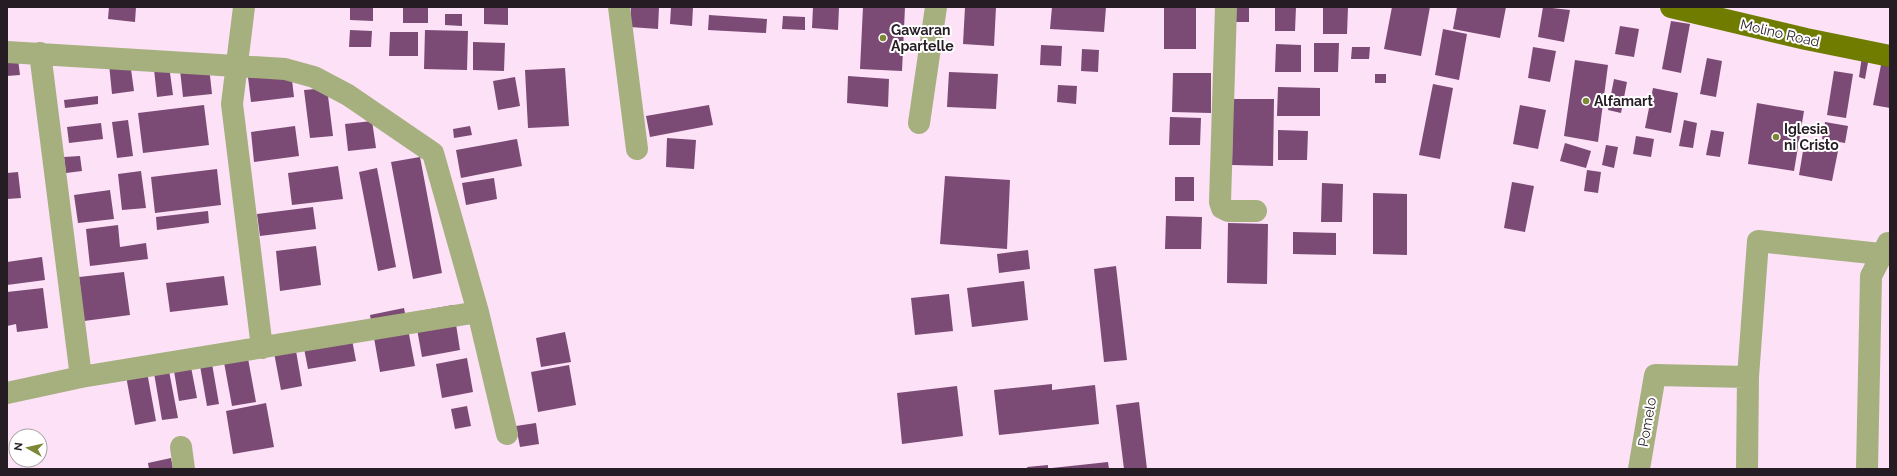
<svg xmlns="http://www.w3.org/2000/svg" width="1897" height="476" font-family="Raleway,sans-serif">
	<rect width="100%" height="100%" fill="#fce1f7"/>
	<path fill="#7b4a75" d="M 109,7 L 136,7 L 135,22 L 108,19 Z
		M 350,7 L 373,7 L 373,21 L 350,20 Z
		M 403,7 L 428,7 L 428,23 L 403,23 Z
		M 484,7 L 508,7 L 508,25 L 484,24 Z
		M 631,7 L 659,7 L 658,29 L 630,27 Z
		M 671,7 L 693,7 L 692,26 L 670,24 Z
		M 813,7 L 839,7 L 838,30 L 812,28 Z
		M 863,7 L 905,7 L 902,71 L 860,69 Z
		M 965,7 L 996,7 L 994,46 L 963,44 Z
		M 1052,7 L 1106,7 L 1104,32 L 1050,29 Z
		M 1164,7 L 1196,7 L 1196,49 L 1164,49 Z
		M 1234,7 L 1249,7 L 1249,22 L 1234,22 Z
		M 1275,7 L 1296,7 L 1295,31 L 1275,31 Z
		M 1323,7 L 1348,7 L 1347,34 L 1323,34 Z
		M 1392,7 L 1430,7 L 1421,56 L 1384,49 Z
		M 1457,7 L 1506,7 L 1500,38 L 1453,29 Z
		M 1543,7 L 1570,10 L 1564,42 L 1538,37 Z
		M 445,14 L 462,14 L 462,26 L 445,25 Z
		M 709,15 L 767,19 L 766,33 L 708,30 Z
		M 783,16 L 805,17 L 805,30 L 782,29 Z
		M 1671,21 L 1690,24 L 1681,73 L 1662,69 Z
		M 1620,26 L 1639,29 L 1634,57 L 1615,54 Z
		M 1443,29 L 1467,34 L 1459,80 L 1435,75 Z
		M 350,30 L 372,31 L 371,47 L 349,47 Z
		M 425,30 L 468,31 L 467,70 L 424,69 Z
		M 390,32 L 418,32 L 418,56 L 389,56 Z
		M 473,42 L 505,43 L 504,71 L 473,70 Z
		M 1314,43 L 1339,43 L 1338,72 L 1314,72 Z
		M 1276,44 L 1301,45 L 1301,72 L 1275,72 Z
		M 1041,45 L 1062,46 L 1061,66 L 1040,65 Z
		M 1352,47 L 1370,47 L 1369,59 L 1351,59 Z
		M 1533,47 L 1556,51 L 1550,82 L 1528,78 Z
		M 1082,49 L 1099,50 L 1098,72 L 1081,71 Z
		M 17,51 L 20,75 L 7,76 L 7,52 Z
		M 1862,56 L 1869,57 L 1865,79 L 1859,77 Z
		M 168,58 L 173,95 L 157,97 L 153,60 Z
		M 1707,58 L 1722,61 L 1716,97 L 1700,94 Z
		M 1575,60 L 1608,65 L 1598,142 L 1564,136 Z
		M 1882,60 L 1890,61 L 1890,108 L 1873,105 Z
		M 130,62 L 134,91 L 112,94 L 109,64 Z
		M 290,63 L 294,97 L 251,102 L 247,69 Z
		M 209,67 L 212,94 L 183,97 L 180,70 Z
		M 565,68 L 569,126 L 528,128 L 525,70 Z
		M 1834,71 L 1853,74 L 1846,118 L 1827,115 Z
		M 949,72 L 998,74 L 996,109 L 947,107 Z
		M 1173,73 L 1211,73 L 1211,113 L 1172,112 Z
		M 1375,74 L 1386,74 L 1386,83 L 1375,83 Z
		M 848,76 L 889,79 L 888,107 L 847,103 Z
		M 515,77 L 520,106 L 498,110 L 493,81 Z
		M 1614,79 L 1627,82 L 1621,113 L 1608,110 Z
		M 1433,84 L 1453,88 L 1440,159 L 1419,155 Z
		M 1058,85 L 1077,86 L 1076,104 L 1057,102 Z
		M 1278,87 L 1320,88 L 1320,116 L 1277,116 Z
		M 327,88 L 333,136 L 310,138 L 304,90 Z
		M 1653,88 L 1678,93 L 1671,133 L 1645,128 Z
		M 98,96 L 98,104 L 65,108 L 64,100 Z
		M 1233,99 L 1274,99 L 1273,166 L 1232,165 Z
		M 1757,103 L 1804,111 L 1794,171 L 1748,164 Z
		M 204,105 L 209,145 L 143,153 L 138,113 Z
		M 709,105 L 713,125 L 650,137 L 646,116 Z
		M 1520,105 L 1546,110 L 1538,149 L 1513,144 Z
		M 1170,117 L 1201,118 L 1200,145 L 1169,145 Z
		M 128,120 L 133,156 L 117,158 L 112,122 Z
		M 1684,120 L 1697,123 L 1693,148 L 1679,146 Z
		M 372,121 L 376,148 L 348,151 L 345,124 Z
		M 1825,122 L 1848,126 L 1845,143 L 1822,139 Z
		M 101,123 L 103,139 L 69,143 L 67,127 Z
		M 295,126 L 299,156 L 254,162 L 251,132 Z
		M 470,126 L 472,135 L 454,138 L 453,129 Z
		M 1278,130 L 1308,131 L 1307,160 L 1278,160 Z
		M 1711,130 L 1724,132 L 1720,157 L 1706,155 Z
		M 1636,136 L 1654,139 L 1651,157 L 1633,154 Z
		M 667,138 L 696,140 L 694,169 L 666,167 Z
		M 517,139 L 522,166 L 461,178 L 456,150 Z
		M 1565,143 L 1591,151 L 1586,168 L 1560,161 Z
		M 1606,145 L 1618,147 L 1614,168 L 1602,165 Z
		M 1804,145 L 1838,151 L 1832,181 L 1799,175 Z
		M 80,156 L 82,171 L 66,173 L 64,157 Z
		M 420,157 L 442,273 L 413,279 L 391,162 Z
		M 338,166 L 343,199 L 292,205 L 288,173 Z
		M 377,168 L 396,267 L 378,271 L 359,172 Z
		M 217,169 L 221,205 L 155,213 L 151,177 Z
		M 1587,170 L 1601,172 L 1598,193 L 1584,191 Z
		M 141,171 L 146,208 L 122,210 L 118,174 Z
		M 18,172 L 21,198 L 7,199 L 7,173 Z
		M 945,176 L 1010,180 L 1007,249 L 940,244 Z
		M 1175,177 L 1194,177 L 1194,201 L 1175,201 Z
		M 494,178 L 497,199 L 466,205 L 462,183 Z
		M 1512,182 L 1534,186 L 1525,232 L 1504,228 Z
		M 1322,183 L 1343,184 L 1342,222 L 1321,222 Z
		M 110,190 L 114,219 L 78,223 L 74,195 Z
		M 1373,193 L 1407,194 L 1407,255 L 1373,254 Z
		M 313,207 L 316,229 L 260,236 L 257,214 Z
		M 208,211 L 209,223 L 157,230 L 156,217 Z
		M 1166,216 L 1202,217 L 1201,249 L 1165,249 Z
		M 1228,223 L 1268,224 L 1267,284 L 1227,283 Z
		M 118,225 L 120,247 L 146,243 L 148,259 L 90,266 L 86,229 Z
		M 1293,232 L 1336,233 L 1336,255 L 1293,254 Z
		M 316,246 L 321,285 L 280,291 L 276,251 Z
		M 1028,250 L 1030,269 L 999,273 L 997,254 Z
		M 42,257 L 45,280 L 7,285 L 7,262 Z
		M 1116,266 L 1127,360 L 1104,362 L 1094,269 Z
		M 124,272 L 130,315 L 84,321 L 79,277 Z
		M 224,276 L 228,305 L 170,312 L 166,283 Z
		M 1024,281 L 1028,320 L 972,327 L 967,288 Z
		M 43,288 L 48,328 L 17,332 L 16,324 L 7,326 L 7,292 Z
		M 949,294 L 953,331 L 915,335 L 911,298 Z
		M 453,305 L 460,350 L 422,357 L 414,312 Z
		M 404,308 L 415,366 L 380,372 L 370,315 Z
		M 350,329 L 356,361 L 308,369 L 302,338 Z
		M 565,332 L 571,362 L 541,367 L 536,338 Z
		M 294,339 L 302,386 L 281,390 L 272,342 Z
		M 247,353 L 256,402 L 232,406 L 223,357 Z
		M 211,358 L 219,404 L 207,406 L 199,360 Z
		M 467,358 L 473,392 L 442,398 L 436,364 Z
		M 569,365 L 576,405 L 538,412 L 531,372 Z
		M 191,367 L 197,398 L 179,401 L 174,371 Z
		M 169,371 L 178,418 L 162,420 L 154,373 Z
		M 147,372 L 156,421 L 135,425 L 126,376 Z
		M 1052,384 L 1052,390 L 1095,385 L 1099,424 L 999,435 L 994,390 Z
		M 957,386 L 963,436 L 902,444 L 897,393 Z
		M 1139,402 L 1147,469 L 1124,469 L 1116,405 Z
		M 266,403 L 274,447 L 233,454 L 226,411 Z
		M 467,406 L 471,426 L 455,429 L 451,409 Z
		M 536,423 L 539,444 L 520,447 L 516,426 Z
		M 171,458 L 173,469 L 149,469 L 148,463 Z
		M 1108,462 L 1109,469 L 1052,469 L 1052,468 Z
		M 1048,465 L 1048,469 L 1028,469 L 1027,467 Z"/>
	<g fill="none" stroke-linecap="round" stroke-linejoin="round">
		<path stroke="#a6af7e" stroke-width="22" d="M 244,7 L 232,104 L 262,348
			M 619,7 L 637,149
			M 1226,7 L 1220,202 L 1222,208 L 1228,211 L 1256,211
			M 7,52 L 285,69 L 314,77 L 348,95 L 433,153 L 478,312 L 507,434
			M 40,53 L 81,377
			M 919,123 L 936,7
			M 7,393 L 81,377 L 478,312
			M 181,447 L 184,469
			M 1639,469 L 1655,375 L 1748,377
			M 1747,469 L 1748,377 L 1758,241 L 1890,255
			M 1867,469 L 1871,276 L 1888,243"/>
		<path stroke="#6f7c00" stroke-width="22" d="M 1671,7 L 1806,39 L 1890,56"/>
	</g>
	<g fill="#7c8836" stroke="#fff" stroke-width="1.5">
		<circle cx="883" cy="38" r="4"/>
		<circle cx="1586" cy="101" r="4"/>
		<circle cx="1776" cy="137" r="4"/>
	</g>
	<g text-anchor="middle" stroke-width="4" stroke-linejoin="round" paint-order="stroke">
		<g font-size="14" font-weight="bold" fill="#261c24" stroke="#fff" text-anchor="start">
			<text x="891" y="35">Gawaran<tspan x="891" dy="16">Apartelle</tspan></text>
			<text x="1594" y="106">Alfamart</text>
			<text x="1784" y="134">Iglesia<tspan x="1784" dy="16">ni Cristo</tspan></text>
		</g>
		<g font-size="14" fill="#261c24" stroke="#fff">
			<text transform="translate(1780 33) rotate(13)" y="5">Molino Road</text>
			<text transform="translate(1647 422) rotate(-80)" y="5">Pomelo</text>
		</g>
	</g>
	<rect width="1897" height="476" fill="none" stroke="#261c24" stroke-width="16"/>
	<g transform="translate(28 448) rotate(278)"><circle r="19" fill="#ffffff" stroke="#a8a4a7"/>
	<path d="M0-3L7 15L0 10L-7 15Z" fill="#7c8836"/>
	<text y="-6" font-size="11" font-weight="bold" text-anchor="middle" fill="#261c24">N</text>
	</g>
</svg>
